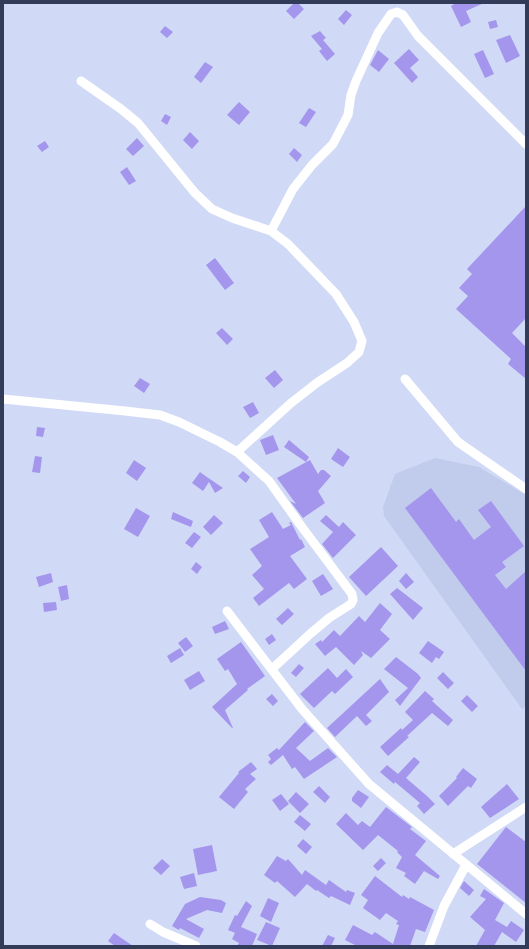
<svg xmlns="http://www.w3.org/2000/svg" width="529" height="949" font-family="'Noto Sans',sans-serif">
	<rect width="100%" height="100%" fill="#d0daf7"/>
	<path fill="#c1cbeb" d="M 435,458 L 479,467 L 526,495 L 526,706 L 522,709 L 384,516 L 383,507 L 395,474 Z"/>
	<path fill="#a495ed" d="M 294,3 L 298,3 L 304,9 L 294,19 L 286,11 Z
		M 456,3 L 484,3 L 466,11 L 471,22 L 461,27 L 451,6 Z
		M 346,10 L 352,15 L 344,25 L 338,19 Z
		M 496,20 L 498,27 L 490,29 L 488,22 Z
		M 165,26 L 173,32 L 167,38 L 160,32 Z
		M 320,31 L 326,38 L 323,40 L 335,54 L 327,61 L 319,51 L 322,49 L 311,36 Z
		M 510,35 L 520,56 L 506,63 L 496,40 Z
		M 409,49 L 419,60 L 410,68 L 418,77 L 412,83 L 394,63 Z
		M 378,50 L 389,59 L 379,72 L 370,65 Z
		M 483,50 L 494,74 L 485,78 L 474,54 Z
		M 205,62 L 213,67 L 201,83 L 194,77 Z
		M 239,102 L 250,112 L 239,125 L 227,115 Z
		M 309,108 L 316,112 L 306,127 L 299,123 Z
		M 165,114 L 171,117 L 167,125 L 161,121 Z
		M 190,132 L 199,141 L 192,149 L 183,140 Z
		M 137,138 L 144,146 L 133,156 L 126,149 Z
		M 45,141 L 49,147 L 42,152 L 37,146 Z
		M 294,148 L 302,155 L 297,162 L 289,154 Z
		M 127,167 L 136,181 L 129,185 L 120,172 Z
		M 526,206 L 526,318 L 512,333 L 526,347 L 526,379 L 508,364 L 511,359 L 456,309 L 468,296 L 459,288 L 472,274 L 467,269 Z
		M 215,258 L 234,283 L 225,290 L 206,265 Z
		M 222,328 L 233,339 L 227,345 L 216,333 Z
		M 275,370 L 283,380 L 274,388 L 265,378 Z
		M 140,378 L 150,384 L 144,393 L 134,386 Z
		M 253,402 L 259,413 L 250,418 L 243,407 Z
		M 37,427 L 45,428 L 43,437 L 36,436 Z
		M 273,435 L 279,450 L 266,455 L 260,440 Z
		M 289,440 L 309,457 L 306,462 L 284,447 Z
		M 338,448 L 350,457 L 343,467 L 331,459 Z
		M 35,456 L 42,457 L 40,473 L 32,472 Z
		M 134,460 L 146,468 L 137,481 L 126,473 Z
		M 310,460 L 318,474 L 321,470 L 324,470 L 331,476 L 318,491 L 325,503 L 303,518 L 290,501 L 296,504 L 277,478 Z
		M 243,471 L 250,477 L 246,483 L 238,476 Z
		M 200,472 L 204,475 L 223,488 L 215,493 L 209,482 L 203,491 L 192,483 Z
		M 431,488 L 456,522 L 459,519 L 474,540 L 491,527 L 478,510 L 491,501 L 524,546 L 502,562 L 506,567 L 495,575 L 506,589 L 526,571 L 526,671 L 405,508 Z
		M 136,508 L 150,516 L 138,537 L 124,529 Z
		M 173,512 L 193,521 L 191,527 L 171,519 Z
		M 272,512 L 283,529 L 291,525 L 289,523 L 291,522 L 300,540 L 301,539 L 305,547 L 290,556 L 307,579 L 294,589 L 289,583 L 259,606 L 253,598 L 264,589 L 252,575 L 262,566 L 250,549 L 269,537 L 259,520 Z
		M 214,515 L 223,523 L 211,535 L 203,527 Z
		M 326,515 L 339,527 L 343,522 L 356,535 L 333,558 L 322,544 L 333,532 L 320,521 Z
		M 194,532 L 201,537 L 192,548 L 185,543 Z
		M 381,547 L 398,566 L 366,596 L 349,577 Z
		M 196,562 L 202,567 L 197,574 L 191,569 Z
		M 51,573 L 53,582 L 39,587 L 36,577 Z
		M 406,573 L 414,582 L 406,589 L 399,581 Z
		M 323,574 L 333,589 L 321,596 L 312,581 Z
		M 67,585 L 69,599 L 61,601 L 58,587 Z
		M 397,588 L 423,608 L 413,620 L 390,594 Z
		M 56,602 L 57,610 L 44,612 L 43,603 Z
		M 380,603 L 392,614 L 380,630 L 390,639 L 371,658 L 361,651 L 363,655 L 354,665 L 336,647 L 325,656 L 315,644 L 321,640 L 322,642 L 334,630 L 340,636 L 359,616 L 365,622 Z
		M 288,608 L 294,614 L 282,625 L 276,619 Z
		M 225,621 L 229,629 L 215,634 L 212,627 Z
		M 272,634 L 276,640 L 269,645 L 265,639 Z
		M 186,637 L 193,646 L 185,652 L 178,643 Z
		M 428,641 L 444,652 L 439,659 L 436,657 L 432,663 L 419,653 Z
		M 241,642 L 265,676 L 247,689 L 248,690 L 225,710 L 233,728 L 232,728 L 212,707 L 237,684 L 228,669 L 225,671 L 217,659 Z
		M 180,648 L 184,655 L 171,663 L 167,656 Z
		M 396,657 L 418,674 L 421,678 L 400,706 L 395,700 L 408,688 L 384,669 Z
		M 299,664 L 304,668 L 296,677 L 291,673 Z
		M 328,668 L 337,678 L 346,669 L 353,677 L 335,694 L 332,691 L 314,708 L 300,694 Z
		M 199,671 L 205,681 L 190,690 L 184,680 Z
		M 443,672 L 454,683 L 448,689 L 437,678 Z
		M 380,679 L 389,692 L 366,715 L 372,721 L 366,726 L 357,716 L 335,737 L 327,728 Z
		M 425,691 L 434,699 L 432,701 L 453,720 L 448,726 L 432,713 L 407,736 L 409,737 L 388,756 L 380,747 L 401,728 L 402,730 L 413,720 L 405,712 Z
		M 272,694 L 278,701 L 273,706 L 266,699 Z
		M 467,695 L 478,706 L 472,712 L 461,701 Z
		M 305,722 L 314,731 L 296,748 L 310,761 L 328,748 L 337,757 L 304,779 L 295,767 L 292,769 L 283,755 L 271,765 L 268,762 L 271,759 L 268,755 L 277,748 L 279,750 Z
		M 414,757 L 420,762 L 406,778 L 427,796 L 435,804 L 424,814 L 417,806 L 420,803 L 395,782 L 394,784 L 380,772 L 387,765 L 398,774 Z
		M 251,762 L 257,769 L 250,774 L 256,779 L 245,789 L 248,792 L 234,809 L 219,797 L 239,773 L 238,772 Z
		M 463,768 L 477,779 L 471,788 L 468,786 L 448,806 L 439,796 L 457,778 L 456,777 Z
		M 507,784 L 519,799 L 490,818 L 481,807 Z
		M 319,786 L 330,797 L 325,803 L 313,792 Z
		M 358,790 L 369,797 L 361,808 L 352,801 L 352,798 Z
		M 296,792 L 309,804 L 300,813 L 288,801 Z
		M 281,794 L 289,804 L 280,811 L 272,800 Z
		M 386,807 L 412,827 L 410,829 L 426,841 L 415,855 L 440,876 L 438,879 L 424,871 L 415,884 L 404,876 L 406,873 L 396,868 L 402,857 L 397,852 L 398,851 L 378,835 L 363,850 L 336,824 L 346,813 L 358,825 L 362,821 L 370,827 Z
		M 300,815 L 311,824 L 305,831 L 294,822 Z
		M 506,827 L 526,842 L 526,903 L 477,864 Z
		M 303,839 L 312,847 L 306,854 L 297,846 Z
		M 212,845 L 217,871 L 198,875 L 193,849 Z
		M 277,856 L 286,861 L 288,859 L 302,875 L 305,870 L 326,885 L 329,880 L 346,892 L 347,890 L 355,893 L 350,905 L 331,896 L 329,898 L 317,890 L 316,891 L 307,884 L 295,897 L 277,881 L 275,883 L 264,875 Z
		M 381,858 L 386,863 L 378,871 L 373,866 Z
		M 162,859 L 170,866 L 161,875 L 153,868 Z
		M 194,873 L 197,886 L 184,889 L 180,877 Z
		M 375,876 L 402,897 L 403,895 L 409,899 L 410,897 L 434,910 L 425,932 L 416,929 L 410,946 L 357,946 L 345,940 L 353,925 L 372,935 L 375,932 L 393,944 L 399,925 L 396,924 L 398,921 L 386,913 L 380,920 L 363,908 L 368,900 L 361,895 Z
		M 464,881 L 474,890 L 469,896 L 460,888 Z
		M 484,889 L 504,903 L 495,920 L 507,927 L 511,921 L 524,930 L 516,942 L 502,932 L 494,946 L 476,946 L 485,930 L 470,917 L 486,899 L 480,896 Z
		M 200,897 L 221,900 L 226,903 L 222,913 L 207,910 L 186,919 L 204,929 L 199,938 L 180,928 L 179,930 L 172,926 L 185,904 Z
		M 268,898 L 279,903 L 271,922 L 260,916 Z
		M 246,901 L 252,906 L 241,927 L 257,934 L 252,946 L 237,946 L 239,943 L 232,939 L 235,933 L 228,930 L 235,915 L 237,916 Z
		M 266,922 L 280,928 L 272,946 L 257,940 Z
		M 114,933 L 133,946 L 115,946 L 108,941 Z
		M 328,935 L 335,938 L 331,946 L 322,946 Z"/>
	<g fill="none" stroke-linecap="round" stroke-linejoin="round">
		<path stroke="#fff" stroke-width="9" d="M 81,81 L 121,109 L 138,123 L 195,193 L 212,209 L 232,218 L 271,231 L 288,244 L 336,294 L 354,322 L 362,341 L 359,352 L 347,363 L 318,382 L 291,403 L 237,452
			M 271,231 L 293,189 L 312,165 L 333,144 L 348,115 L 351,95 L 356,81 L 378,33 L 391,14 L 397,12 L 403,15 L 418,36 L 526,144
			M 405,379 L 458,442 L 526,489
			M 3,399 L 125,411 L 160,415 L 179,422 L 220,442 L 237,452 L 269,481 L 299,523 L 352,594 L 353,600 L 351,604 L 329,618 L 310,634 L 272,669
			M 227,611 L 302,709 L 369,784 L 526,914
			M 453,854 L 526,807
			M 150,924 L 163,932 L 196,946
			M 429,946 L 444,906 L 466,865"/>
	</g>
	<rect width="529" height="949" fill="none" stroke="#323b58" stroke-width="8"/>
</svg>
